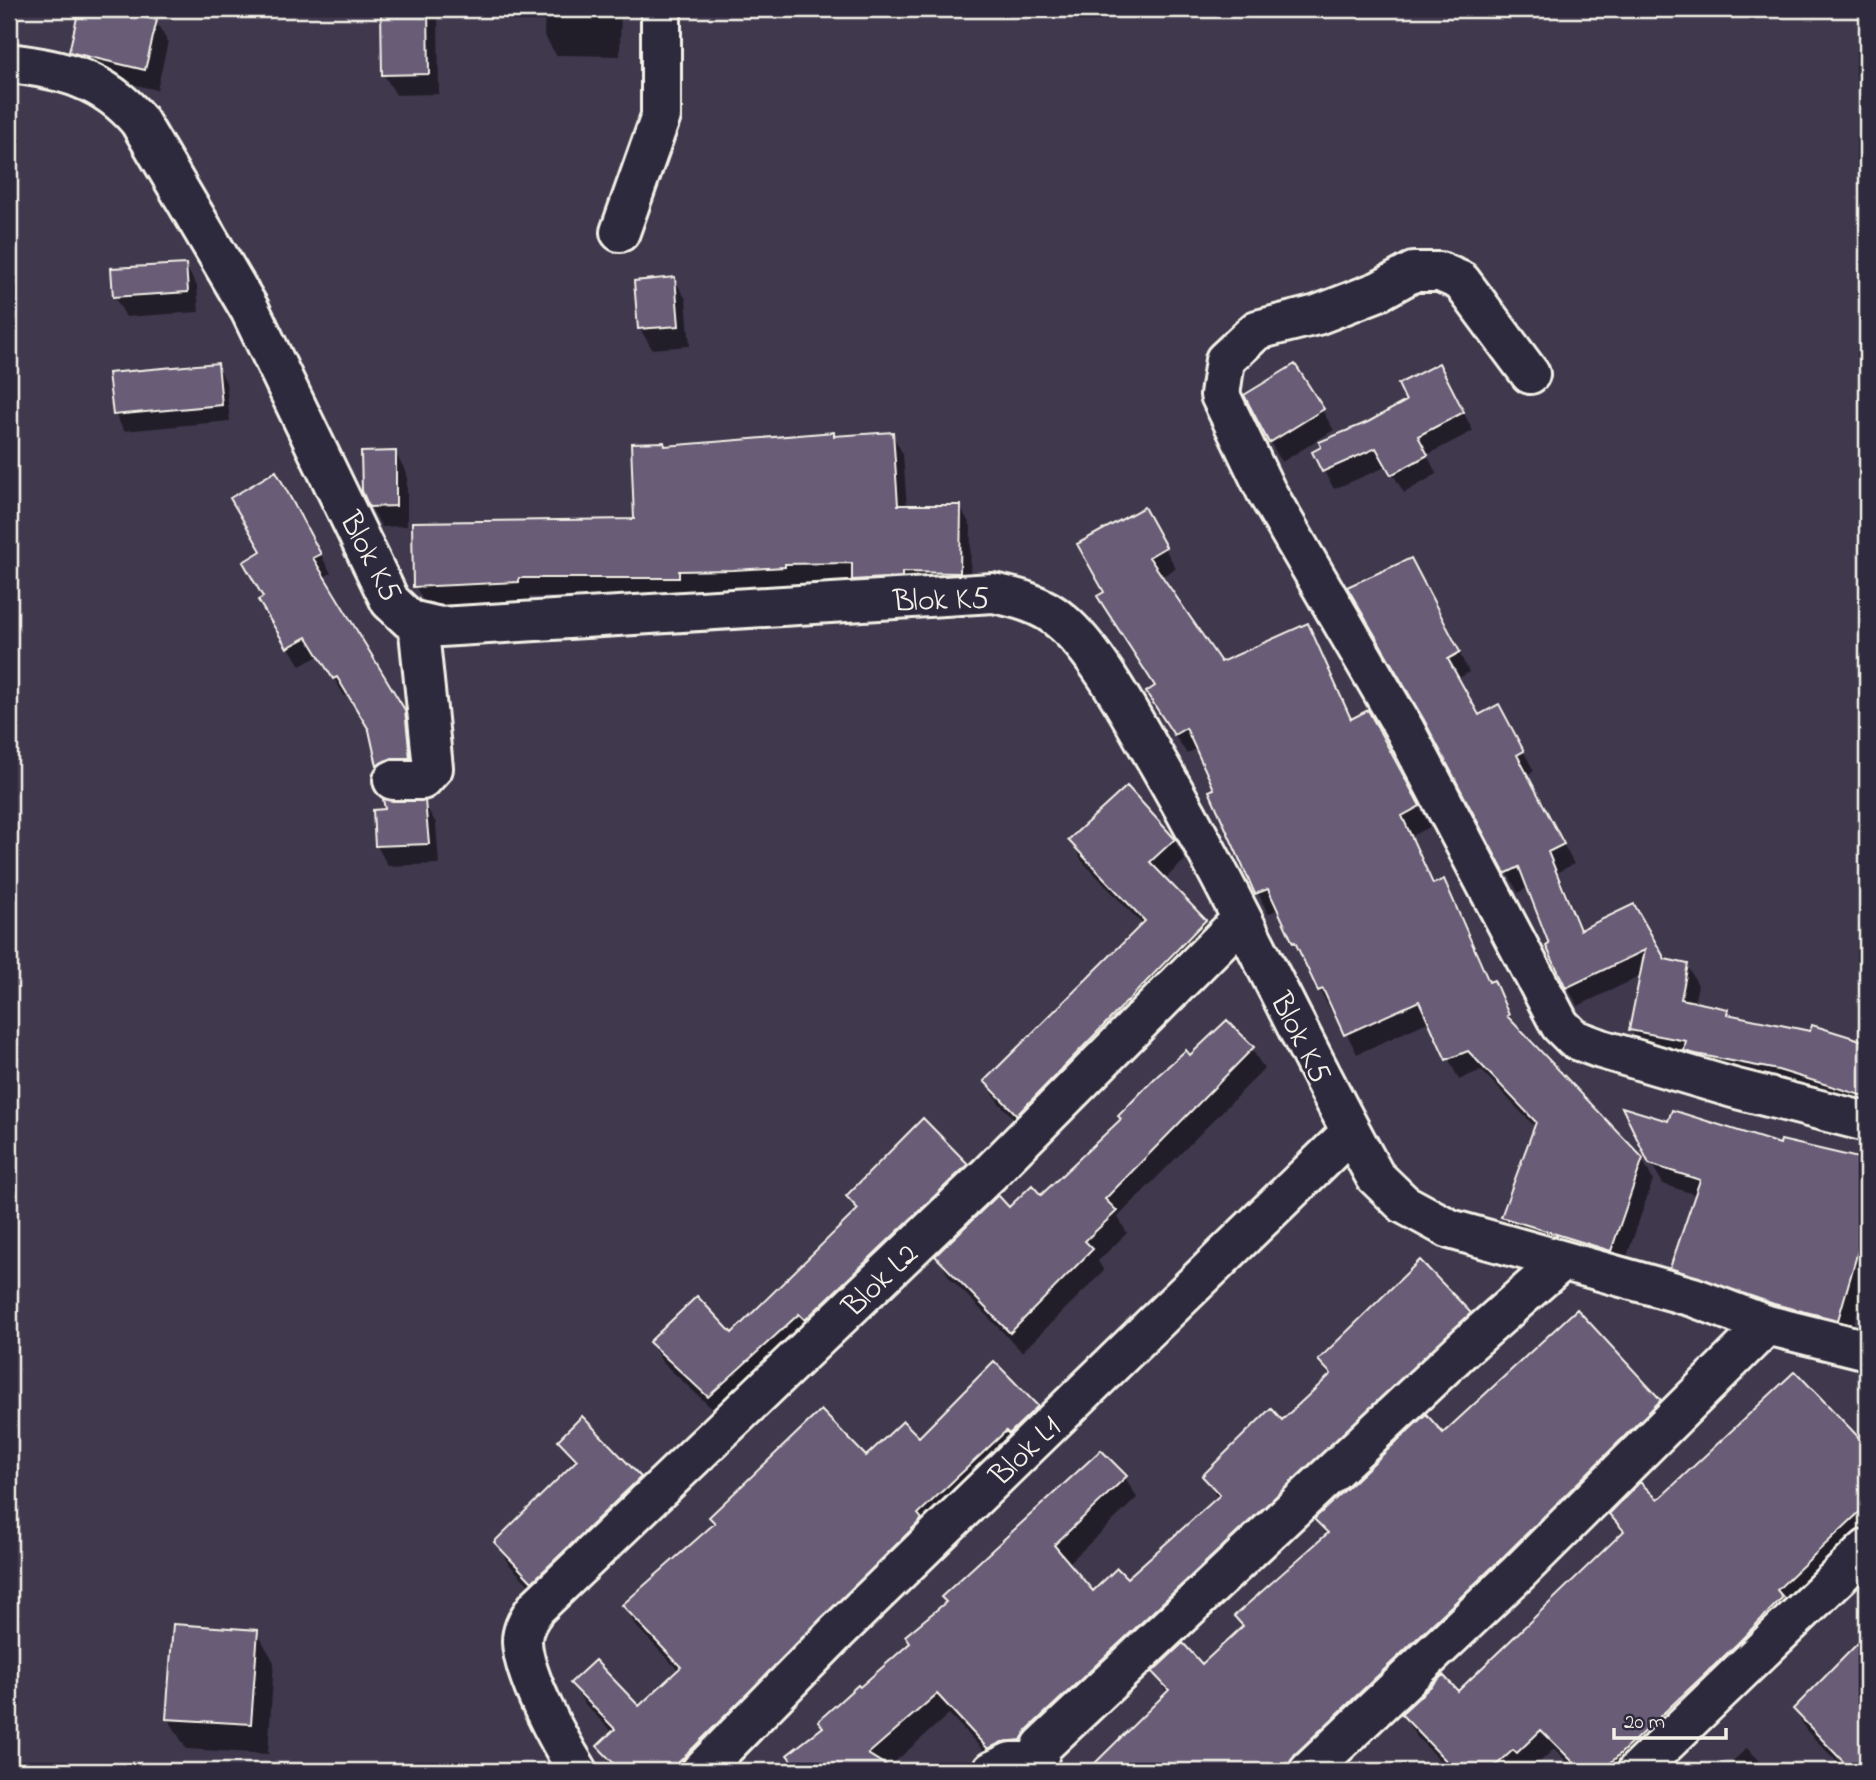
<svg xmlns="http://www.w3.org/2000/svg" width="1876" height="1780" font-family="'Indie Flower',sans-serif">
	<rect width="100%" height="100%" fill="#40394e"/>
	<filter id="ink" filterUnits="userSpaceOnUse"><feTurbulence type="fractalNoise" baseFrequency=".0143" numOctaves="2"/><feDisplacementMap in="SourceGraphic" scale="14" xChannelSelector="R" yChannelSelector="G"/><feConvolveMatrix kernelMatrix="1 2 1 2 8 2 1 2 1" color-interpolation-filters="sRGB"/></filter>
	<g filter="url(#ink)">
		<path fill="#0007" d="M 81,9 L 100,9 L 156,22 L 168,42 L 157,90 L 82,72 L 70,51 Z
			M 383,9 L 438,9 L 439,94 L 396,95 L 384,75 Z
			M 545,9 L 621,9 L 620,56 L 556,55 L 544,35 Z
			M 185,265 L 197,286 L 199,312 L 126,317 L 114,296 Z
			M 674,279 L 686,299 L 690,346 L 652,349 L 640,329 L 636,282 Z
			M 217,365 L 226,382 L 230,421 L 124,431 L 115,414 Z
			M 1295,366 L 1334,430 L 1282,462 L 1270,442 Z
			M 1449,384 L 1473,431 L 1427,455 L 1437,474 L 1404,493 L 1388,466 L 1334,489 L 1324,471 Z
			M 892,434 L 903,454 L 907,507 L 960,507 L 971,526 L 970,592 L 865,599 L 855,582 L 689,590 L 689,597 L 529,597 L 529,601 L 426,606 L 415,586 L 635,521 L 666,448 Z
			M 395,453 L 407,473 L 407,526 L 382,527 L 370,506 Z
			M 275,473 L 331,573 L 323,578 L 415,731 L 420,777 L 389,785 L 378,766 L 371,731 L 349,695 L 345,697 L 320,655 L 300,666 L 261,600 L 266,597 L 263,551 Z
			M 1143,510 L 1176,568 L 1161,577 L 1220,664 L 1307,626 L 1352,720 L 1379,732 L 1430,827 L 1412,836 L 1434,885 L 1443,881 L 1455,901 L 1491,983 L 1517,1029 L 1642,1159 L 1653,1180 L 1622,1271 L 1515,1237 L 1503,1217 L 1536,1128 L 1481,1070 L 1459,1080 L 1430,1021 L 1357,1054 L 1334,1009 L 1331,1011 L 1320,991 L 1279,909 L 1268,914 L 1211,792 L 1216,790 L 1197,748 L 1187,754 L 1160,713 L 1157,687 L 1106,593 Z
			M 1422,580 L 1469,672 L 1458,679 L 1479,717 L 1510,726 L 1534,771 L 1526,775 L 1574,864 L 1558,872 L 1582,931 L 1633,906 L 1664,961 L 1687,965 L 1698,985 L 1694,1004 L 1727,1011 L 1730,1017 L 1867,1046 L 1867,1114 L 1642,1049 L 1631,1029 L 1641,976 L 1578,1006 L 1567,987 L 1529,887 L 1518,893 L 1427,720 Z
			M 424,803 L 436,823 L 439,864 L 388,866 L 377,846 Z
			M 1071,840 L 1174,840 L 1185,860 L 1164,880 L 1205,921 L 1216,941 L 1029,1134 L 998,1102 L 986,1082 L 1143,925 L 1082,861 Z
			M 1252,1049 L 1264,1069 L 1118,1217 L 1127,1233 L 1098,1261 L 1104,1271 L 1022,1352 L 949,1277 L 937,1256 L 1009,1209 L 1041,1197 L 1190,1057 Z
			M 1669,1124 L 1781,1147 L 1783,1142 L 1867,1162 L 1867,1279 L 1849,1340 L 1684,1288 L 1672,1268 L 1696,1195 L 1663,1184 L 1651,1163 Z
			M 966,1165 L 978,1184 L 720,1416 L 662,1362 L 651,1342 L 732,1335 L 857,1212 L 848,1197 Z
			M 1469,1314 L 1481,1334 L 1001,1769 L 949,1714 L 887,1769 L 891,1771 L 779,1771 L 1125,1477 L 1137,1498 L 1068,1564 L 1093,1594 L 1127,1581 L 1218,1499 L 1204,1476 L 1282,1422 L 1330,1378 L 1320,1361 Z
			M 1660,1401 L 1671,1421 L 1310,1771 L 1101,1771 L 1097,1765 L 1168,1694 L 1154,1673 L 1202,1667 L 1243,1628 L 1236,1617 L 1327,1537 L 1317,1519 L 1443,1435 Z
			M 1036,1407 L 1048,1427 L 699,1771 L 616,1771 L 610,1766 L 599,1746 L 613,1733 L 584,1703 L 572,1683 L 639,1708 L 679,1671 L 635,1625 L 624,1605 L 715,1524 L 711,1517 L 919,1440 Z
			M 1859,1433 L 1867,1442 L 1867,1536 L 1635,1771 L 1576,1771 L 1554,1749 L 1530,1771 L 1450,1771 L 1415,1735 L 1403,1715 L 1458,1694 L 1623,1535 L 1611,1514 L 1859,1439 Z
			M 560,1440 L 639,1478 L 651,1499 L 544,1601 L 508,1563 L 496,1542 L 575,1464 Z
			M 257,1632 L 274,1662 L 268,1754 L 186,1749 L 168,1718 Z
			M 1867,1637 L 1867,1771 L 1846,1771 L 1806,1730 L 1795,1710 Z
			M 1747,1748 L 1770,1771 L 1722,1771 Z"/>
		<path fill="#685b77" stroke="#f4f1e8" stroke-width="2" d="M 79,9 L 107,9 L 157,20 L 145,70 L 69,52 Z
			M 381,9 L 428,9 L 429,74 L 382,75 Z
			M 186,264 L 188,292 L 113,297 L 111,268 Z
			M 675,277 L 679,326 L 638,329 L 634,281 Z
			M 218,363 L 222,405 L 113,415 L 108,373 Z
			M 1439,363 L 1464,412 L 1418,436 L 1428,455 L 1391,475 L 1376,448 L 1322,472 L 1312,452 L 1321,447 L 1319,442 L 1368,422 L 1406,401 L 1398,384 Z
			M 1295,364 L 1324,409 L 1269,443 L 1244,395 Z
			M 834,432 L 834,436 L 893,432 L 898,505 L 961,505 L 960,573 L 902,572 L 902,577 L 852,580 L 852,563 L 785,564 L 785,567 L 733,570 L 679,571 L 679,578 L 519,578 L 519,582 L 413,587 L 412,522 L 634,519 L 631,443 L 664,442 L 665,446 Z
			M 396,451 L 396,506 L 369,507 L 362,491 L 361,452 Z
			M 276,471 L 321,554 L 313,558 L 405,710 L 410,758 L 392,758 L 377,766 L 369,730 L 337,677 L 333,679 L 307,637 L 287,648 L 258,600 L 263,597 L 243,562 L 261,551 L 230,498 Z
			M 1144,507 L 1166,547 L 1149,557 L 1221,662 L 1308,623 L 1351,719 L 1368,710 L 1420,806 L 1402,816 L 1433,884 L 1444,879 L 1489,982 L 1494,980 L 1509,1015 L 1507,1016 L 1643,1158 L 1611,1251 L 1501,1217 L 1536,1122 L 1468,1051 L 1446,1060 L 1419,1001 L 1344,1035 L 1323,989 L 1318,991 L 1295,942 L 1293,943 L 1268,889 L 1255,894 L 1209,791 L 1214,789 L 1186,728 L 1174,735 L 1146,692 L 1155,686 L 1097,596 L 1104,592 L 1077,544 Z
			M 1411,558 L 1460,652 L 1448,659 L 1479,715 L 1499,704 L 1524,751 L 1517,755 L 1564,844 L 1548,852 L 1580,930 L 1634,904 L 1665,959 L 1688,964 L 1681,999 L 1728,1009 L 1727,1014 L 1810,1031 L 1812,1025 L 1867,1042 L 1867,1097 L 1778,1070 L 1696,1054 L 1684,1051 L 1686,1041 L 1629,1030 L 1645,950 L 1566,988 L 1546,946 L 1549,944 L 1519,867 L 1505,874 L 1424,720 L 1347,587 Z
			M 1127,786 L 1175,839 L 1150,862 L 1206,920 L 1017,1115 L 984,1081 L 1145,921 L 1068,840 Z
			M 383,799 L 425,801 L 429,844 L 375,846 L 373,810 L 385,809 Z
			M 1227,1020 L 1254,1047 L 1105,1199 L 1117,1211 L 1085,1241 L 1093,1249 L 1010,1333 L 935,1256 L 998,1195 L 1009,1207 L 1032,1185 L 1041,1195 L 1121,1119 L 1118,1116 L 1154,1079 L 1186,1050 L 1190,1055 Z
			M 1622,1107 L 1668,1121 L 1672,1110 L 1780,1144 L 1781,1140 L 1867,1160 L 1867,1220 L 1838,1320 L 1774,1304 L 1670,1268 L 1700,1180 L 1649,1164 Z
			M 923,1118 L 968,1164 L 805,1320 L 799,1314 L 708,1397 L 649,1342 L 697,1296 L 732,1333 L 858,1209 L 846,1196 Z
			M 1420,1260 L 1471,1313 L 1027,1730 L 1021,1740 L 1002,1742 L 988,1749 L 937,1694 L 868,1754 L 895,1771 L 800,1771 L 787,1755 L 823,1727 L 818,1721 L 858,1685 L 860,1687 L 910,1643 L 905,1636 L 946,1602 L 941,1597 L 1101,1450 L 1127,1476 L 1054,1545 L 1093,1591 L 1117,1568 L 1127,1578 L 1220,1495 L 1202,1476 L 1271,1408 L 1282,1420 L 1331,1374 L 1318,1360 Z
			M 1577,1309 L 1661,1400 L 1504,1556 L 1294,1755 L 1288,1769 L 1087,1771 L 1169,1690 L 1152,1672 L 1183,1643 L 1202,1664 L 1243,1626 L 1234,1616 L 1328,1533 L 1314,1519 L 1426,1414 L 1443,1433 Z
			M 994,1361 L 1038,1406 L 1009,1434 L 1006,1431 L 918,1514 L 922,1519 L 670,1771 L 621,1771 L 597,1746 L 615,1729 L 570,1683 L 595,1660 L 639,1706 L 681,1667 L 622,1605 L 715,1523 L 709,1517 L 821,1410 L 866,1456 L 903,1421 L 919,1437 Z
			M 1795,1371 L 1867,1446 L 1867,1505 L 1777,1590 L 1783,1597 L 1737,1644 L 1602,1771 L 1582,1771 L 1541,1730 L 1517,1753 L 1513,1750 L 1490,1771 L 1456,1771 L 1401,1714 L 1443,1675 L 1458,1691 L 1624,1531 L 1609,1514 L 1640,1482 L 1657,1499 L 1661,1497 Z
			M 582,1416 L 641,1477 L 532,1582 L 494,1542 L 577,1460 L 558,1440 Z
			M 173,1624 L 258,1630 L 251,1724 L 166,1719 Z
			M 1867,1634 L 1867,1771 L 1852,1771 L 1793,1709 Z"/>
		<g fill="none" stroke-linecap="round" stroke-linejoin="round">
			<g stroke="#f4f1e8" stroke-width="44">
				<path id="street" d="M 9,63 C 61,69 104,79 139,121 L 250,310 L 390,601 L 410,620 L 440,627 L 993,593 C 1017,598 1042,604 1061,621 C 1096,650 1131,716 1154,756 C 1234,893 1298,1037 1375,1176 L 1404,1204 L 1450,1229 L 1693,1297 L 1767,1325 L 1867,1350
					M 620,232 L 661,116 L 661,9
					M 1530,374 L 1461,281 L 1440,272 L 1413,272 L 1379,291 L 1317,315 L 1257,330 L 1225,360 L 1220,395 L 1266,491 L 1405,730 L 1560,1025 L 1574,1039 L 1601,1049 L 1733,1088 L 1867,1122
					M 393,780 L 422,780 L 433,768 L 418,622
					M 578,1771 C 559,1741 523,1676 522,1641 C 522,1628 529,1617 537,1607 L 989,1174 L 1242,919
					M 701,1771 L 837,1632 L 1351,1132
					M 992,1771 L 1011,1762 L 1037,1762
					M 1038,1771 L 1037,1762 L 1042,1746 L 1466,1346 L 1562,1261
					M 1309,1771 L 1519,1572 L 1767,1325
					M 1637,1771 L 1867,1549"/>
			</g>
			<use href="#street" stroke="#2f2a3d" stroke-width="38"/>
		</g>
	</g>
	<g text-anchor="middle" stroke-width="5" stroke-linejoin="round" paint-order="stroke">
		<g font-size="32" fill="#f4f1e8" stroke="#2f2a3d">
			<text transform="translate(372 556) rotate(62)" y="11">Blok K5</text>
			<text transform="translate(941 598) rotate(-2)" y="11">Blok K5</text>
			<text transform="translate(1302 1037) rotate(63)" y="11">Blok K5</text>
			<text transform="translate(879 1279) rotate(-44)" y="11">Blok L2</text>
			<text transform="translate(1024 1450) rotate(-44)" y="11">Blok L1</text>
		</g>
	</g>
	<rect width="1876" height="1780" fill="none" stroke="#2f2a3d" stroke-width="35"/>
	<rect x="18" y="18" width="1841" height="1745" fill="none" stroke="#f4f1e8" stroke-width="2.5" filter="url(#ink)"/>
	<path d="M1614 1728v10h112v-10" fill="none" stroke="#f4f1e8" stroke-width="3.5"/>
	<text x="1624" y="1728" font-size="21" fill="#f4f1e8" stroke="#2f2a3d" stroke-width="5" paint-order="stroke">20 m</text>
</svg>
